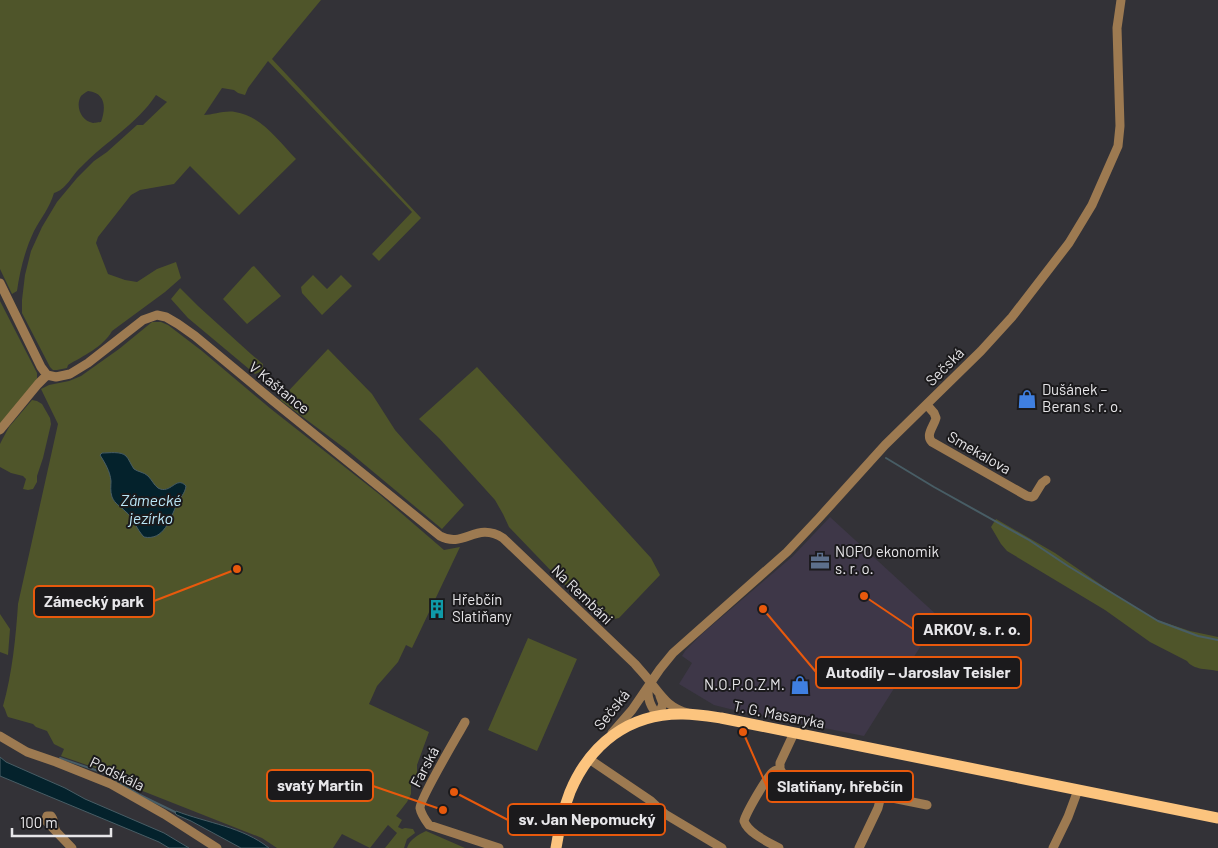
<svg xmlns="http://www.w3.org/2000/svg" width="1218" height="848" font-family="Barlow,sans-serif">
	<rect width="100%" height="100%" fill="#333237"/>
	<path fill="#3e3748" d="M 830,517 L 939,617 L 864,736 L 730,709 L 714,705 L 679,684 L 692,663 L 682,656 L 685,651 L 703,633 L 793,556 Z"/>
	<path fill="#4f552a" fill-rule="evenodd" d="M 0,0 L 321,0 L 272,59 L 421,218 L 379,261 L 372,254 L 412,212 L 268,61 L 248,88 L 245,95 L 238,93 L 234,90 L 222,88 L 204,115 C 213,115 225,110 235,112 C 262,116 278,141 296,159 L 239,215 L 190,166 L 174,184 L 140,190 L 131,195 L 98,237 L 96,243 L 108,274 L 125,280 L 137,282 L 157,269 L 176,262 L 181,278 L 165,292 L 112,331 C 103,347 83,356 68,365 L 67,368 L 57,370 L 53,370 L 50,367 L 22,313 L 22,300 L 25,275 L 31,251 L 42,227 L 57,202 L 77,178 L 94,161 L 107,152 L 137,125 L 143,125 L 167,102 L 156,95 C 137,124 105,142 81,167 C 72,175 66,190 54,193 C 50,207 41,218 34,231 C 25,250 20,270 17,291 L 12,294 L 0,269 ZM 88,91 C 106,93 106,108 101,122 C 100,122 94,123 93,123 C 81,121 75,106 81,96 C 82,95 86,92 88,91 Z
		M 254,266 L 281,296 L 247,324 L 223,299 L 252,267 Z
		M 313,275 L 327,289 L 341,275 L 352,286 L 322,315 L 302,293 L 301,287 Z
		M 180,288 L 198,306 L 251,354 L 263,364 L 263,371 L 255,374 L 188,318 L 171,299 Z
		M 0,301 L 37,373 L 37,380 L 0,426 Z
		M 152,322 L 161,322 L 168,325 L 202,351 L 271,409 L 379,494 L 444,550 L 460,547 L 412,648 L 406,645 L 398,662 L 377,686 L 369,704 L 429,732 L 417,765 L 417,776 L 411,776 L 411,794 L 407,802 L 396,816 L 402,820 L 398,827 L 402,829 L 405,828 L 413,829 L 415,833 L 407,839 L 404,848 L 385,848 L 397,833 L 388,825 L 370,848 L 342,834 L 333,848 L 277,848 L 262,838 L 135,788 L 104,771 L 61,756 L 64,749 L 54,744 L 47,731 L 36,727 L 33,724 L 8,717 C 6,714 6,710 3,706 C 12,675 16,636 18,604 L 58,424 L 41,389 L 49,385 L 69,381 L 81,376 L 119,349 Z
		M 328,349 L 372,394 L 395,430 L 410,447 L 464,505 L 442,529 L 347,450 L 280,400 Z
		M 477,367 L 651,558 L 660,575 L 619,618 L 609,620 L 599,617 L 557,577 L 509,527 L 503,514 L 495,500 L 439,438 L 419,419 Z
		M 32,400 L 37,401 L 42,404 L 50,418 L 51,424 L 43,458 L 37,476 L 37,482 L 33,489 L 28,490 L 23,489 L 26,479 L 23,476 L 11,473 L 0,467 L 0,444 L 2,440 L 9,427 Z
		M 996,519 L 1055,553 L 1113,593 L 1157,620 L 1190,631 L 1218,637 L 1218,671 C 1208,669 1193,670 1187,661 L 1150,642 L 1105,610 L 1007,551 L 1001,544 L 991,527 Z
		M 0,614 L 10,629 L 8,655 L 0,652 Z
		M 528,638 L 577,659 L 537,751 L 488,730 Z
		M 426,831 L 465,848 L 407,848 C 410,839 418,835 426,831 Z"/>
	<path fill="#04222c" stroke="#485d65" d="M 102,453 C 109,453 121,451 126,456 C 129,459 131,465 134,469 C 138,472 144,472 148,476 C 152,480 154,485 158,488 C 171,495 176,475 186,486 C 185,494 180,497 177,504 C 170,519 164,541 144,537 C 136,529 134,518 125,511 C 120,506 115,504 112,497 C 110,491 111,486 111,481 C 110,471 105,463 100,455 Z
		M 0,757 L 6,762 L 65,788 L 85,799 L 164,833 L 189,848 L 169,848 L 159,842 L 0,776 Z
		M 176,811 C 207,823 243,827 269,848 L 241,848 L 191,821 L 177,815 L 175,813 Z"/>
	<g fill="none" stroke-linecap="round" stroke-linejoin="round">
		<path stroke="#485d65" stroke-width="2" d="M 886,458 L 934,487 L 1029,540 L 1068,566 L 1158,621 L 1198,636 L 1218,640
			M 60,758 L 104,773 L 140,795 L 175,812"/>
		<path stroke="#9d7a51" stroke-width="9" d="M 0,283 L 41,367 L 47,375
			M 47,375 L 56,377 L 70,374 L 88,363 L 143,320 L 157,315 L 166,317 L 178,324 L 195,336 L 272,400 L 440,536 C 464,549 476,521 503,538 L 635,664 C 640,670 646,676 651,683 C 663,698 669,708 688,713
			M 927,405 L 934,413 L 936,418 C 934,426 925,435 932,442 L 1027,496 L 1032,497 L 1034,496 L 1042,483 L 1046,480
			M 0,430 L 38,384 L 47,375
			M 648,687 C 647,699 651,707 658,716 L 663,704 L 660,696
			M 465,722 C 458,735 420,798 420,808 C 421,814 426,821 429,825 L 499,848
			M 612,733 L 632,710 L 660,669 L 673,653 L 787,552 L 819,518 L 885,445 L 981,351 L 1012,317 L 1069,243 L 1092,205 L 1118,146 L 1120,126 L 1117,28 L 1121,0
			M 0,736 L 27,752 L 56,762 L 111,784 L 164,814 L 217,848
			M 589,759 L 651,801 L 665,814 L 722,848
			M 780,769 L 783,774 L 788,777 L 927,805
			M 780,769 L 780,763 L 794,733
			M 56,831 C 53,826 55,820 51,816 L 47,816 L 46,819 L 46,821 L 72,848
			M 779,848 C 768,842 748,833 744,821 C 746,813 766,778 773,772 C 775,770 777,770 780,769
			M 859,848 L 878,808 L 881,796
			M 1053,848 L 1068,817 L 1078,790"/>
		<path stroke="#fcc47e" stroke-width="11" d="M 556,848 C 559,829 563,810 570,792 C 590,744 629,713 683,714 C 696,714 708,716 721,718 L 1218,818"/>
	</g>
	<defs>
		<g id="shop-bare" transform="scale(1.5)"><path d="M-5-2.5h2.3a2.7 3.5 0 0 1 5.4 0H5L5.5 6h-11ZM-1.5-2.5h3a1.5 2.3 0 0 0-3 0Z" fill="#3f7fe0" stroke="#1b1a1c" stroke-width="2.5" paint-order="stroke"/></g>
		<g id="office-bare" transform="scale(1.5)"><path d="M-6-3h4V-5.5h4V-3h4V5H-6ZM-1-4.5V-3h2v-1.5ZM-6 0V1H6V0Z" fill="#5c6f8a" stroke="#1b1a1c" stroke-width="2.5" paint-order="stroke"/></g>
		<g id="building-bare" transform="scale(1.5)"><path d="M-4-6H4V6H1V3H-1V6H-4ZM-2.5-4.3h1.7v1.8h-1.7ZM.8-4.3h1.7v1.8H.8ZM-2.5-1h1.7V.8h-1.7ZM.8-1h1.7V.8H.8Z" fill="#0f9aa8" stroke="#1b1a1c" stroke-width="2.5" paint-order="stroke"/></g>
	</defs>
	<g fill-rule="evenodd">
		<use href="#shop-bare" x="1027" y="399"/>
		<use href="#office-bare" x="820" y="561"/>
		<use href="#building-bare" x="437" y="609"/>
		<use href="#shop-bare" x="800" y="685"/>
	</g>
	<g text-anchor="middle" stroke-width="4" stroke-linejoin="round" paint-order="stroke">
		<g font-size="15" fill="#e7e6e9" stroke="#1b1a1c">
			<text transform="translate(945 367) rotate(-45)" y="5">Sečská</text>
			<text transform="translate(279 388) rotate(39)" y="5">V Kaštance</text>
			<text transform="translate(979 453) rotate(30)" y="5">Smekalova</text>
			<text transform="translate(582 595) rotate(44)" y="5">Na Rembáni</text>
			<text transform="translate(612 710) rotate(-51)" y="5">Sečská</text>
			<text transform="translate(779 715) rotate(11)" y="5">T. G. Masaryka</text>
			<text transform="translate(425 767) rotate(-62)" y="5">Farská</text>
			<text transform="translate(117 774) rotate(26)" y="5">Podskála</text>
		</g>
		<g font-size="15" fill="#e7e6e9" stroke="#1b1a1c" text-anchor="start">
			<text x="1042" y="395">Dušánek –<tspan x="1042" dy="17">Beran s. r. o.</tspan></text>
			<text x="835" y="557">NOPO ekonomik<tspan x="835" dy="17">s. r. o.</tspan></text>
			<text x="452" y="605">Hřebčín<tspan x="452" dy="17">Slatiňany</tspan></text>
			<text x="785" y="690" text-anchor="end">N.O.P.O.Z.M.</text>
		</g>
		<g font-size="16" font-style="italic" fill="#bae7f8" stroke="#1b1a1c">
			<text x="151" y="506">Zámecké<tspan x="151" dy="18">jezírko</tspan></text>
		</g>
	</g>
	<path fill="none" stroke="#e8590c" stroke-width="2" d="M237 569L154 601M864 596L913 629M763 609L816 672M443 810L373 786M743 732L767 787M454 792L508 820"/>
	<g fill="#e8590c" stroke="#1b1a1c" stroke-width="2">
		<circle cx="237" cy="569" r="5"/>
		<circle cx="864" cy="596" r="5"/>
		<circle cx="763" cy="609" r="5"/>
		<circle cx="443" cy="810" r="5"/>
		<circle cx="743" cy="732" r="5"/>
		<circle cx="454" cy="792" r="5"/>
	</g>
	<g fill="#1b1a1c" stroke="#e8590c" stroke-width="2">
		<rect x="34" y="586" width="120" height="31" rx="5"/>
		<rect x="913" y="614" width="118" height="31" rx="5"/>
		<rect x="816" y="657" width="205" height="31" rx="5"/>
		<rect x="267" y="770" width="106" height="31" rx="5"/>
		<rect x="767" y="771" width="146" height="31" rx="5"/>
		<rect x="508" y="804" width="157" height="31" rx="5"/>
	</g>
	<g font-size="16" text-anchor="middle" font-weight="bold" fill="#e7e6e9">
		<text x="94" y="607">Zámecký park</text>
		<text x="972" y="635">ARKOV, s. r. o.</text>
		<text x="918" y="678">Autodíly – Jaroslav Teisler</text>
		<text x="320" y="791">svatý Martin</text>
		<text x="840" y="792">Slatiňany, hřebčín</text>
		<text x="587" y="825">sv. Jan Nepomucký</text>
	</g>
	<path d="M12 828v8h99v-8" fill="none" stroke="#e7e6e9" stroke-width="2.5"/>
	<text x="20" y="828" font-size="15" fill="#e7e6e9" stroke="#1b1a1c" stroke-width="4" paint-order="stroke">100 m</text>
</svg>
